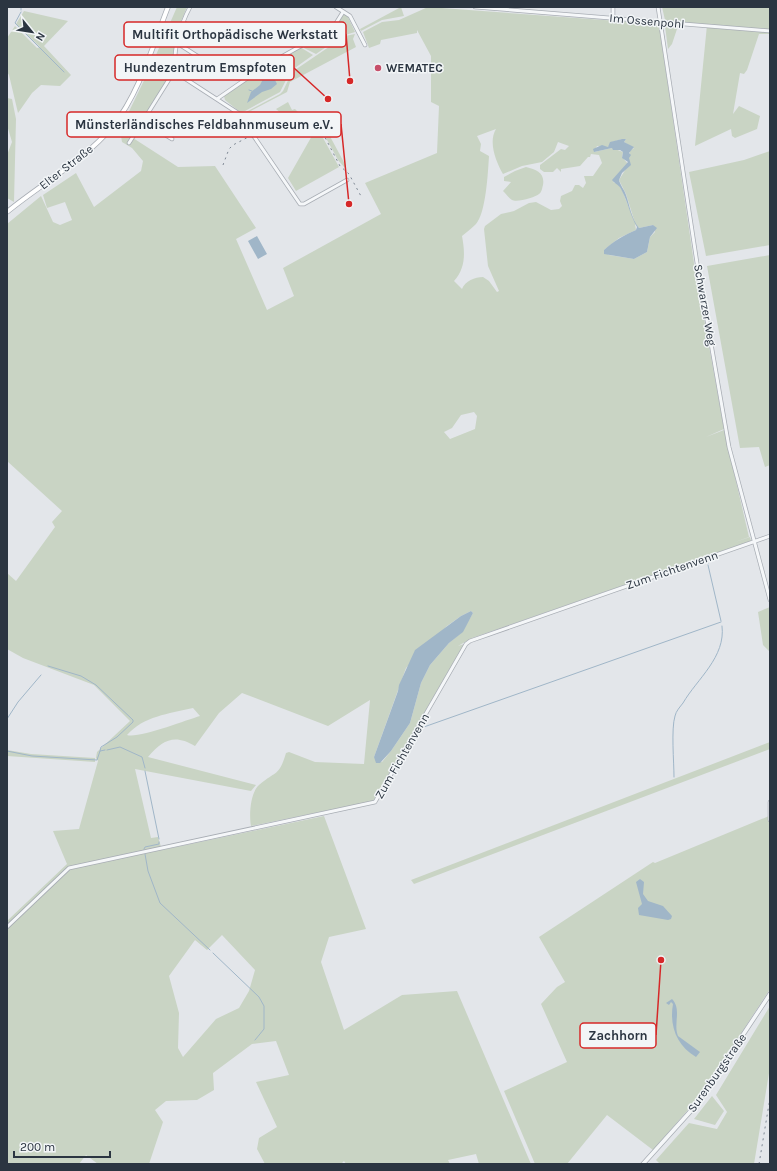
<svg xmlns="http://www.w3.org/2000/svg" width="777" height="1171" font-family="Karla,sans-serif">
	<rect width="100%" height="100%" fill="#e3e6ea"/>
	<path fill="#c9d4c4" fill-rule="evenodd" d="M 177,7 L 187,7 L 176,33 L 171,73 L 133,138 L 178,167 L 215,166 L 256,228 L 236,239 L 267,310 L 294,296 L 283,268 L 381,214 L 365,183 L 437,153 L 439,106 L 431,102 L 431,56 L 417,30 L 417,33 L 381,40 L 380,44 L 369,48 L 363,32 L 382,22 L 399,20 L 428,7 L 659,24 L 694,263 L 724,429 L 706,437 L 724,430 L 749,537 L 735,542 L 750,537 L 751,541 L 472,638 L 458,646 L 464,644 L 373,801 L 251,826 C 249,816 250,793 259,785 C 275,771 279,777 286,753 L 289,752 L 315,762 L 364,764 L 370,700 L 328,726 L 242,693 L 219,713 L 195,746 C 175,734 163,739 148,757 L 256,785 L 251,791 L 135,769 L 151,838 L 158,837 L 162,850 L 324,816 L 366,929 L 329,937 L 321,962 L 344,1030 L 402,995 L 457,991 L 531,1164 L 479,1164 L 476,1154 L 448,1160 L 450,1164 L 346,1164 L 344,1161 L 341,1164 L 265,1164 L 257,1149 L 259,1138 L 277,1127 L 256,1082 L 289,1075 L 276,1041 L 252,1044 L 213,1073 L 214,1090 L 197,1100 L 166,1101 L 155,1110 L 163,1122 L 149,1164 L 98,1164 L 86,1155 L 79,1164 L 7,1164 L 7,921 L 67,864 L 53,831 L 79,829 L 98,761 L 96,758 L 97,752 L 130,721 L 94,685 L 23,658 L 7,649 L 7,573 L 16,581 L 55,527 L 52,522 L 62,511 L 7,461 L 7,224 L 41,196 L 53,222 L 60,225 L 72,220 L 65,202 L 47,208 L 43,195 L 76,173 L 94,207 L 141,171 L 143,161 L 132,148 L 122,142 L 120,130 L 152,64 ZM 496,129 C 488,142 496,162 503,174 L 522,166 L 542,162 L 554,152 L 558,142 L 569,146 L 565,150 L 561,149 L 540,165 L 540,169 L 544,172 L 553,172 L 557,168 L 561,172 L 561,169 L 580,166 L 588,157 L 590,157 L 591,154 L 599,155 L 602,163 L 593,176 L 584,176 L 586,183 L 583,188 L 579,185 L 575,185 L 572,191 L 561,196 L 560,201 L 562,206 L 559,209 L 551,210 L 536,202 L 529,203 L 514,211 L 501,214 L 485,226 L 484,229 L 488,266 L 499,291 L 497,292 L 489,281 L 483,277 C 475,277 465,281 462,289 L 454,281 C 466,268 465,252 462,236 C 467,232 472,228 476,224 C 486,213 488,172 489,156 L 480,151 L 481,144 L 477,136 ZM 622,139 L 626,139 L 624,142 L 634,148 L 630,151 L 627,167 L 619,180 L 626,194 L 635,223 L 622,190 L 618,184 L 613,182 L 628,164 L 622,157 L 623,152 L 612,148 L 594,152 L 597,146 L 608,147 L 612,142 ZM 635,224 L 639,228 L 653,225 L 655,232 L 650,237 L 647,252 L 634,259 L 609,255 L 604,250 L 619,238 L 636,230 ZM 474,412 L 477,416 L 475,429 L 450,439 L 444,432 L 452,428 L 461,415 ZM 471,611 L 473,613 L 462,632 L 449,643 L 430,665 L 421,683 L 410,723 L 391,751 L 382,762 L 374,757 L 406,668 L 447,626 L 461,616 ZM 193,708 L 200,716 C 186,720 138,739 127,735 C 144,716 168,714 193,708 ZM 222,935 L 255,970 L 249,991 L 239,1008 L 216,1019 L 183,1057 L 178,1048 L 179,1013 L 169,976 L 195,940 L 207,950 Z
		M 401,7 L 404,16 L 382,20 L 361,31 L 360,29 Z
		M 662,7 L 770,7 L 770,34 L 759,34 L 747,70 L 744,74 L 740,73 L 733,114 L 739,106 L 760,116 L 757,129 L 735,138 L 732,136 L 731,129 L 695,146 L 707,25 L 665,20 Z
		M 24,11 L 68,21 L 44,46 L 71,75 L 60,86 L 41,85 L 32,93 L 18,113 L 9,75 L 7,72 L 7,38 L 15,26 L 37,48 L 40,47 L 16,24 Z
		M 344,14 L 348,17 L 355,32 L 342,36 L 316,54 L 304,48 L 304,46 L 334,30 Z
		M 665,26 L 678,26 L 672,44 L 668,49 Z
		M 355,34 L 353,39 L 356,47 L 290,82 L 287,92 L 241,116 L 240,113 L 246,112 L 280,94 L 283,91 L 292,72 L 345,36 Z
		M 300,47 L 313,55 L 292,70 L 287,76 L 269,68 L 268,66 Z
		M 265,68 C 273,70 283,72 286,80 L 280,92 L 245,111 L 240,112 L 225,100 L 224,96 Z
		M 7,98 L 12,99 L 16,119 L 14,202 L 7,198 L 7,155 L 12,142 L 7,125 Z
		M 288,102 L 292,110 L 295,109 L 300,114 L 283,115 L 276,109 Z
		M 323,124 L 324,129 L 326,129 L 346,166 L 344,167 L 338,160 L 320,127 Z
		M 317,127 L 339,167 L 296,191 L 288,178 Z
		M 770,151 L 770,245 L 706,256 L 689,172 L 744,160 Z
		M 526,167 C 537,170 545,173 543,185 C 542,188 542,192 539,194 C 536,197 517,203 512,200 C 509,198 506,194 503,191 L 511,182 L 504,181 L 504,177 L 515,171 Z
		M 770,255 L 770,465 L 765,467 L 759,447 L 740,448 L 707,266 Z
		M 770,607 L 770,652 L 763,645 L 758,612 Z
		M 770,742 L 770,749 L 414,884 L 411,880 Z
		M 7,750 L 31,754 L 95,758 L 95,762 L 7,756 Z
		M 769,816 L 770,989 L 700,1096 L 653,1150 L 607,1115 L 567,1164 L 535,1164 L 504,1091 L 567,1062 L 541,1004 L 557,987 L 565,982 L 539,937 L 653,862 L 655,863 Z
		M 770,1006 L 770,1067 L 754,1164 L 660,1164 L 656,1160 L 689,1123 L 717,1129 L 727,1112 L 716,1095 Z
		M 712,1096 L 724,1111 L 715,1125 L 694,1119 Z"/>
	<path fill="#a0b6c8" d="M 264,77 L 275,80 L 277,84 L 271,89 L 262,92 L 247,103 L 251,92 L 260,85 Z
		M 622,139 L 626,139 L 624,142 L 634,147 L 629,153 L 631,155 L 629,158 L 631,165 L 622,173 L 619,180 C 620,185 624,189 626,195 C 630,206 631,218 639,228 L 653,225 L 657,228 L 650,237 L 647,252 L 634,259 L 604,254 L 604,250 C 614,241 624,235 636,230 L 637,227 C 630,215 628,202 622,191 C 620,185 615,184 612,180 L 628,162 L 622,158 L 623,152 L 620,150 L 613,150 L 612,148 L 594,152 L 593,149 L 602,145 L 608,147 L 610,142 Z
		M 257,236 L 267,254 L 258,259 L 248,241 Z
		M 471,611 L 473,613 L 463,632 L 449,643 L 430,665 L 421,683 L 410,723 L 391,751 L 380,763 L 376,763 L 374,757 L 398,691 L 399,685 L 415,650 L 461,616 Z
		M 640,879 L 644,882 L 643,894 L 648,901 L 663,906 L 672,916 L 671,919 L 668,920 L 639,915 L 638,908 L 642,904 L 636,882 Z
		M 672,999 C 682,1009 673,1024 678,1036 L 700,1052 L 696,1057 C 677,1046 669,1026 673,1004 L 671,1002 L 669,1005 L 666,1003 Z"/>
	<g fill="none" stroke-linecap="round" stroke-linejoin="round">
		<path stroke="#a0b6c8" stroke-width="1" d="M 21,10 L 21,7
			M 21,12 L 15,23 L 64,72
			M 249,90 L 252,91
			M 707,560 L 708,563
			M 708,565 L 721,621
			M 48,666 L 81,676 L 96,685 L 133,720 L 133,722 L 117,737 L 101,747 L 100,751
			M 7,719 L 18,702 L 41,675
			M 421,728 L 721,622
			M 107,750 L 120,747 L 142,757 L 145,768
			M 7,751 L 32,756 L 97,760 L 100,751 L 105,750
			M 145,771 L 159,839
			M 674,777 C 674,762 671,729 675,716 C 676,711 680,707 683,703 C 697,679 726,657 722,626
			M 144,849 L 145,847 L 159,844 L 159,842
			M 145,854 L 148,871 L 160,903 L 210,950
			M 213,953 L 259,997 L 264,1006 L 264,1029 L 255,1040"/>
		<g stroke="#a8adb4" stroke-width="4.5">
			<path id="minor" d="M 190,7 C 182,22 169,57 178,74 L 238,113 L 300,204 L 304,204 L 347,180
				M 336,7 L 350,16 L 365,45
				M 475,7 L 770,31
				M 658,7 L 697,263 L 729,447 L 770,600
				M 613,19 L 613,7
				M 183,22 L 211,40
				M 177,43 L 230,77
				M 217,99 L 265,66 L 333,28 L 343,12
				M 167,136 L 177,120
				M 172,139 L 143,121 L 173,73 L 177,71
				M 129,143 L 143,121
				M 770,802 L 770,820
				M 7,927 L 69,868 L 375,802 L 466,644 L 470,641 L 770,536"/>
		</g>
		<g stroke="#a8adb4" stroke-width="5">
			<path id="tertiary" d="M 643,1164 L 697,1104 L 770,994"/>
		</g>
		<g stroke="#a8adb4" stroke-width="5.5">
			<path id="secondary" d="M 7,212 C 42,183 84,161 113,126 C 139,94 153,45 168,7"/>
		</g>
		<use href="#minor" stroke="#f5f7f9" stroke-width="3"/>
		<use href="#tertiary" stroke="#f5f7f9" stroke-width="3.5"/>
		<use href="#secondary" stroke="#fff" stroke-width="4"/>
		<path stroke="#7d8793" stroke-width="1" stroke-dasharray="2 4" stroke-linecap="butt" d="M 236,132 L 239,126 L 249,120
			M 223,165 L 229,149 L 233,145 L 285,118 L 292,116 L 309,118 L 318,124 L 340,166 L 349,174 L 362,198
			M 759,1164 L 770,1098"/>
	</g>
	<circle fill="#c74f6a" stroke="#f2f5f7" stroke-width="1.5" cx="378" cy="68" r="4"/>
	<g text-anchor="middle" stroke-width="3" stroke-linejoin="round" paint-order="stroke">
		<g font-size="12" fill="#2b3541" stroke="#f2f5f7">
			<text transform="translate(647 21) rotate(5)" y="4">Im Ossenpohl</text>
			<text transform="translate(66 167) rotate(-38)" y="4">Elter Straße</text>
			<text transform="translate(705 305) rotate(80)" y="4">Schwarzer Weg</text>
			<text transform="translate(672 570) rotate(-19)" y="4">Zum Fichtenvenn</text>
			<text transform="translate(402 756) rotate(-60)" y="4">Zum Fichtenvenn</text>
			<text transform="translate(717 1073) rotate(-55)" y="4">Surenburgstraße</text>
		</g>
		<g font-size="12" font-weight="bold" fill="#2b3541" stroke="#f2f5f7" text-anchor="start">
			<text x="386" y="72">WEMATEC</text>
		</g>
	</g>
	<path fill="none" stroke="#d62828" stroke-width="1.5" d="M350 81L346 34M328 99L294 68M349 204L341 124M661 960L656 1035"/>
	<g fill="#d62828" stroke="#f2f5f7" stroke-width="1.5">
		<circle cx="350" cy="81" r="4"/>
		<circle cx="328" cy="99" r="4"/>
		<circle cx="349" cy="204" r="4"/>
		<circle cx="661" cy="960" r="4"/>
	</g>
	<g fill="#f2f5f7" stroke="#d62828" stroke-width="1.5">
		<rect x="124" y="22" width="222" height="25" rx="4"/>
		<rect x="115" y="55" width="179" height="25" rx="4"/>
		<rect x="67" y="112" width="274" height="25" rx="4"/>
		<rect x="580" y="1023" width="76" height="25" rx="4"/>
	</g>
	<g font-size="13" text-anchor="middle" font-weight="bold" fill="#2b3541">
		<text x="235" y="39">Multifit Orthopädische Werkstatt</text>
		<text x="205" y="72">Hundezentrum Emspfoten</text>
		<text x="204" y="129">Münsterländisches Feldbahnmuseum e.V.</text>
		<text x="618" y="1040">Zachhorn</text>
	</g>
	<rect width="777" height="1171" fill="none" stroke="#2b3541" stroke-width="16"/>
	<g transform="translate(32 32) rotate(120)" stroke="#f2f5f7" stroke-width="3" paint-order="stroke">
	<path d="M0-3L7 15L0 10L-7 15Z" fill="#2b3541"/>
	<text y="-6" font-size="11" font-weight="bold" text-anchor="middle" fill="#2b3541">N</text>
	</g>
	<path d="M14 1151v6h96v-6" fill="none" stroke="#2b3541" stroke-width="2"/>
	<text x="20" y="1151" font-size="12" fill="#2b3541" stroke="#f2f5f7" stroke-width="3" paint-order="stroke">200 m</text>
</svg>
